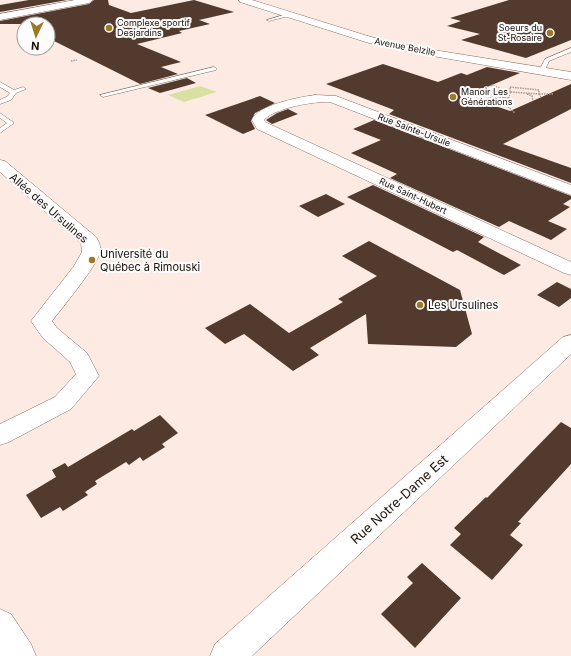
<svg xmlns="http://www.w3.org/2000/svg" width="571" height="656" font-family="Inter,sans-serif">
	<rect width="100%" height="100%" fill="#fdeae2"/>
	<path fill="#d8e0a2" d="M 200,86 L 217,92 L 184,102 L 168,95 Z"/>
	<path fill="#523a2f" d="M 29,0 L 67,0 L 0,12 L 0,5 Z
		M 94,0 L 108,0 L 109,5 L 131,13 L 194,0 L 234,12 L 199,20 L 210,24 L 179,31 L 182,33 L 137,44 L 181,62 L 161,67 L 178,74 L 140,84 L 48,38 L 48,24 L 0,24 L 0,21 L 89,4 Z
		M 509,0 L 571,0 L 571,40 L 526,58 L 461,40 L 480,34 L 447,26 L 461,21 L 450,18 Z
		M 383,64 L 438,82 L 461,73 L 467,75 L 487,67 L 520,73 L 466,96 L 510,111 L 571,84 L 571,109 L 503,144 L 571,168 L 571,183 L 389,114 L 394,110 L 326,84 Z
		M 187,78 L 196,83 L 160,93 L 148,88 Z
		M 260,96 L 275,103 L 255,113 L 251,121 L 255,129 L 243,134 L 205,115 Z
		M 288,109 L 298,114 L 272,124 L 266,120 L 277,113 Z
		M 374,120 L 571,196 L 571,199 L 563,204 L 570,207 L 548,221 L 567,229 L 551,240 L 509,221 L 499,227 L 390,178 L 397,174 L 351,153 L 381,140 L 353,129 Z
		M 373,185 L 484,237 L 478,242 L 521,265 L 504,275 L 457,250 L 453,252 L 347,197 Z
		M 326,194 L 345,204 L 318,217 L 299,206 Z
		M 369,241 L 460,290 L 472,334 L 456,347 L 368,344 L 366,314 L 310,348 L 319,355 L 293,371 L 244,334 L 225,344 L 205,328 L 250,304 L 289,333 L 343,302 L 338,299 L 377,276 L 342,256 Z
		M 557,282 L 571,289 L 571,298 L 559,307 L 537,295 Z
		M 160,415 L 178,433 L 162,444 L 165,447 L 143,461 L 140,457 L 129,465 L 126,462 L 95,481 L 97,484 L 85,492 L 88,495 L 63,511 L 60,507 L 41,518 L 26,495 L 56,477 L 52,470 L 65,463 L 68,467 L 132,429 L 134,431 Z
		M 561,422 L 571,428 L 571,464 L 518,522 L 521,523 L 510,535 L 523,545 L 492,580 L 450,545 L 461,534 L 454,528 L 486,497 L 487,498 Z
		M 422,563 L 461,598 L 415,648 L 381,614 L 413,583 L 407,577 Z"/>
	<g fill="none" stroke-linecap="round" stroke-linejoin="round">
		<g stroke="#886c60" stroke-width="1">
			<path id="service" d="M 287,14 L 289,16 L 269,21 L 267,20 Z
				M 571,48 L 571,52 L 549,61 L 544,72 L 540,72 L 539,71 L 545,59 Z
				M 214,67 L 217,69 L 216,70 L 103,97 L 100,95 Z
				M 0,82 L 14,90 L 23,87 L 26,89 L 16,93 L 11,100 L 0,104 L 0,100 L 8,96 L 10,93 L 0,87 Z
				M 0,113 L 14,123 L 0,133 L 0,128 L 7,123 L 0,118 Z"/>
		</g>
		<g stroke="#886c60" stroke-width="1">
			<path id="minor" d="M 315,95 L 336,96 L 571,185 L 571,195 L 330,102 C 315,101 274,108 264,120 L 267,123 L 571,262 L 571,275 L 564,273 L 257,129 L 252,120 C 257,105 300,97 315,95 Z
				M 0,160 L 5,161 L 96,237 C 99,241 101,247 100,252 C 97,266 62,308 52,321 L 57,328 L 87,353 L 99,376 L 71,409 L 9,442 L 0,445 L 0,424 L 55,397 L 76,374 L 70,362 L 43,338 L 31,321 L 74,266 L 82,252 L 81,243 L 0,172 Z
				M 571,335 L 571,354 L 252,656 L 210,656 L 215,644 L 563,337 Z
				M 0,609 L 11,614 L 31,644 L 36,656 L 0,656 Z"/>
		</g>
		<g stroke="#886c60" stroke-width="1">
			<path id="tertiary" d="M 75,0 L 93,0 L 89,3 L 0,20 L 0,14 Z
				M 239,0 L 252,0 L 371,37 L 421,48 L 571,72 L 571,80 L 421,54 L 369,43 L 240,2 Z"/>
		</g>
		<path stroke="#a89992" stroke-width="1.5" stroke-dasharray="1.5 1" stroke-linecap="butt" d="M 71,61 L 77,60
			M 491,85 L 510,92
			M 510,87 L 539,90 L 539,94 L 510,92 Z
			M 510,92 L 508,101 L 510,104 L 507,106 L 514,112 L 513,113
			M 527,94 L 532,96 L 533,101
			M 539,94 L 553,94
			M 539,94 L 541,98
			M 505,98 L 500,100 L 489,99 L 493,97 L 509,98"/>
		<use href="#service" fill="#fff" fill-rule="evenodd"/>
		<use href="#minor" fill="#fff" fill-rule="evenodd"/>
		<use href="#tertiary" fill="#fff" fill-rule="evenodd"/>
	</g>
	<g fill="#9c7924" stroke="#fcfcfc" stroke-width="1.5">
		<circle cx="109" cy="28" r="4"/>
		<circle cx="550" cy="33" r="4"/>
		<circle cx="453" cy="97" r="4"/>
		<circle cx="92" cy="260" r="4"/>
		<circle cx="420" cy="305" r="4"/>
	</g>
	<g text-anchor="middle" stroke-width="4" stroke-linejoin="round" paint-order="stroke">
		<g font-size="9" fill="#1b110c" stroke="#fcfcfc" text-anchor="start">
			<text x="117" y="26">Complexe sportif<tspan x="117" dy="10">Desjardins</tspan></text>
			<text x="542" y="31" text-anchor="end">Soeurs du<tspan x="542" dy="10">St-Rosaire</tspan></text>
			<text x="461" y="95">Manoir Les<tspan x="461" dy="10">Générations</tspan></text>
		</g>
		<g font-size="9" fill="#1b110c" stroke="#fcfcfc">
			<text transform="translate(405 47) rotate(11)" y="3">Avenue Belzile</text>
			<text transform="translate(414 130) rotate(21)" y="3">Rue Sainte-Ursule</text>
			<text transform="translate(413 196) rotate(25)" y="3">Rue Saint-Hubert</text>
		</g>
		<g font-size="11" fill="#1b110c" stroke="#fcfcfc">
			<text transform="translate(49 208) rotate(41)" y="4">Allée des Ursulines</text>
		</g>
		<g font-size="11" fill="#1b110c" stroke="#fcfcfc" text-anchor="start">
			<text x="100" y="258">Université du<tspan x="100" dy="13">Québec à Rimouski</tspan></text>
			<text x="428" y="309">Les Ursulines</text>
		</g>
		<g font-size="13" fill="#1b110c" stroke="#fcfcfc">
			<text transform="translate(399 499) rotate(-42)" y="5">Rue Notre-Dame Est</text>
		</g>
	</g>
	<g transform="translate(36 36) rotate(184)"><circle r="19" fill="#fcfcfc" stroke="#a29e9c"/>
	<path d="M0-3L7 15L0 10L-7 15Z" fill="#9c7924"/>
	<text y="-6" font-size="11" font-weight="bold" text-anchor="middle" fill="#1b110c">N</text>
	</g>
</svg>
